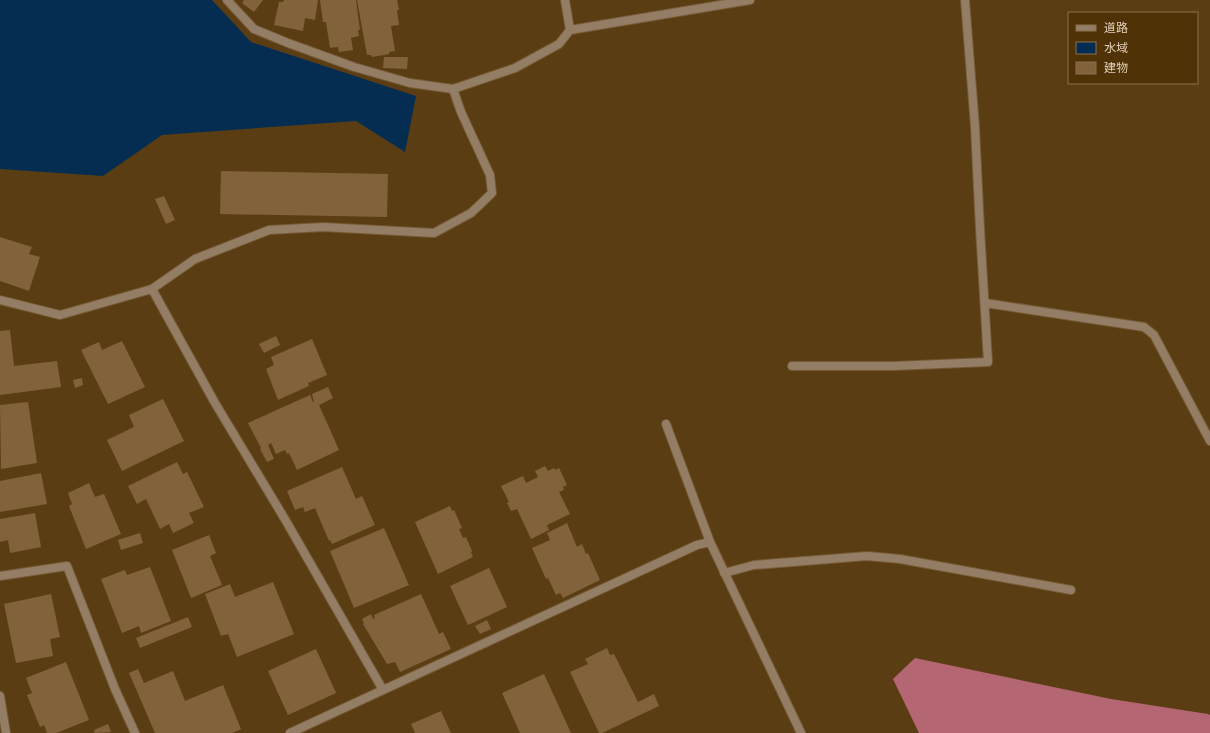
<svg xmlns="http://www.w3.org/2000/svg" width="1210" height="733" font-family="'Nunito Sans','Noto Sans JP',sans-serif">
	<rect width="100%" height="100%" fill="#5b3d14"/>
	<path fill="#b46773" d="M 915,658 L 1111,699 L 1208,714 L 1210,715 L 1210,733 L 919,733 L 893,679 Z"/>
	<path fill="#042d51" d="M 0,0 L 212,0 L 251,42 L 416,96 L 405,152 L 356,121 L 162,135 L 103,176 L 0,169 Z"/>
	<path fill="#82623a" d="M 244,0 L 263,0 L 254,12 L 242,3 Z
		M 284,0 L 318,0 L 315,20 L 305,18 L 303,31 L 274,25 L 279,2 L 283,2 Z
		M 320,0 L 356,0 L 360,30 L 358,30 L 359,36 L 351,38 L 353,50 L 339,52 L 338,47 L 330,48 L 326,22 L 323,22 Z
		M 357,0 L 397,0 L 399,10 L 397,10 L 399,25 L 391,26 L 395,51 L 389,52 L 389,54 L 372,57 L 371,55 L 367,55 Z
		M 384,57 L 408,57 L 407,69 L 383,68 Z
		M 221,171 L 388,174 L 387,217 L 220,214 Z
		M 164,196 L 175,220 L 166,224 L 155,199 Z
		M 0,237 L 32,247 L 29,254 L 40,257 L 29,291 L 0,281 Z
		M 10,330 L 14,366 L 57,361 L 61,387 L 0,395 L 0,331 Z
		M 276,336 L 280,345 L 264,353 L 259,344 Z
		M 312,339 L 327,375 L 308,383 L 309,386 L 278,400 L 266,369 L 274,365 L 271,357 Z
		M 122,341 L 145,387 L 108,404 L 81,350 L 99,342 L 102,350 Z
		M 82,378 L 83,385 L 75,388 L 73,380 Z
		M 328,387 L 333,398 L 319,405 L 339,450 L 297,470 L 289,453 L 287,454 L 285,450 L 276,454 L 271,443 L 268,445 L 274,459 L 267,462 L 260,449 L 261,448 L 248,423 L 310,395 L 313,402 L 314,402 L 312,394 Z
		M 163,399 L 184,441 L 122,471 L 107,440 L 134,427 L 129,415 Z
		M 28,402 L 37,463 L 1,469 L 0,405 Z
		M 177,462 L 183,474 L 187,472 L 204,507 L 189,513 L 194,523 L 173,533 L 169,524 L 160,529 L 146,499 L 137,504 L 128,486 Z
		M 545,466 L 548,471 L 554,468 L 555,470 L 559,468 L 567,485 L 563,487 L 564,490 L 559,492 L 570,514 L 547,525 L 549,530 L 531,539 L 517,509 L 511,511 L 507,503 L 509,502 L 501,486 L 523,476 L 526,483 L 538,477 L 535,471 Z
		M 342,467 L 356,499 L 362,496 L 375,525 L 332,544 L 330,540 L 329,541 L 315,508 L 305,512 L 303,507 L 295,510 L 287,491 Z
		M 41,473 L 47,504 L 0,512 L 0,481 Z
		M 89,483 L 95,497 L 104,494 L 121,534 L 86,549 L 69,506 L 72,504 L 68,493 Z
		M 450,506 L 452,511 L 454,510 L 462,528 L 459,529 L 463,538 L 466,537 L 472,551 L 471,552 L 473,557 L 438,574 L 415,522 Z
		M 35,513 L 41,547 L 10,553 L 8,540 L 0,542 L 0,519 Z
		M 567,523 L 577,547 L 582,544 L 586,554 L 588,553 L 600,580 L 563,598 L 560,593 L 556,595 L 548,578 L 546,579 L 532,548 L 550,540 L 547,533 Z
		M 384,528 L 409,585 L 354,608 L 330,551 Z
		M 140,533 L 143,543 L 121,550 L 118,540 Z
		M 209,535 L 216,553 L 210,556 L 222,585 L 191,598 L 172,550 Z
		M 150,567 L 171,621 L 141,633 L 139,626 L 122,633 L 101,579 L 125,570 L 127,575 Z
		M 489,568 L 507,607 L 468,625 L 450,586 Z
		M 273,582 L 294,634 L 237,657 L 228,634 L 221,636 L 205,594 L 230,584 L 235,597 Z
		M 51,594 L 60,637 L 50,639 L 53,656 L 16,663 L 4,604 Z
		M 421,594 L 439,634 L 443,632 L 451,649 L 400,672 L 395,662 L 387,664 L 363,624 L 364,623 L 362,619 L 371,614 L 373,619 L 375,618 L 374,615 Z
		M 188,617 L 192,627 L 140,648 L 136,638 Z
		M 487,620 L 491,629 L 480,634 L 475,626 Z
		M 607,648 L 610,655 L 614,654 L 638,702 L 654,694 L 659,706 L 602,733 L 599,733 L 570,672 L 588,664 L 585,659 Z
		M 316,649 L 336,693 L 288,715 L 268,671 Z
		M 66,662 L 89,720 L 56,733 L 47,733 L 44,725 L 40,727 L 27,695 L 32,693 L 26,678 Z
		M 138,669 L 144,683 L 173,671 L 185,701 L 223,685 L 241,729 L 232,733 L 155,733 L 129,673 Z
		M 544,674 L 571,733 L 520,733 L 502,693 Z
		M 441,711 L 451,733 L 415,733 L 411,724 Z
		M 108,724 L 111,732 L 95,733 L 94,730 Z"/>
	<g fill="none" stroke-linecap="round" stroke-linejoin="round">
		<g stroke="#765a35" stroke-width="10">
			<path id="service" d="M 0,300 L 60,315 L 152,289"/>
		</g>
		<g stroke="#765a35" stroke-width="10">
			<path id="minor" d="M 227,0 L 254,29 L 288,43 L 354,67 L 410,83 L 453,89 L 515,68 L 559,44 L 570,30 L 750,0
				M 565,0 L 570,30
				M 985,303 L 1144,327 L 1154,335 L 1210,441
				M 792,366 L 893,366 L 988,362 L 980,229 L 975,127 L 965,0
				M 710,542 L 801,733
				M 724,573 L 754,565 L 867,556 L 900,559 L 1071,590
				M 0,576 L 67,566 L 115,689 L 135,733
				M 383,690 L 286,521 L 215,403 L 152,289 L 195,259 L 269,230 L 323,227 L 434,233 L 471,213 L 492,193 L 490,175 L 461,112 L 453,89
				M 0,696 L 6,733
				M 290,733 L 697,545 L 710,542 L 666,424"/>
		</g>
		<use href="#service" stroke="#937e65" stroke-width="8"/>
		<use href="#minor" stroke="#937e65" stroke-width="8"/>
	</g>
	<rect x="1068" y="12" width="130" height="72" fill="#503207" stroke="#8a714f"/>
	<rect x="1076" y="25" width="20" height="6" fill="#937e65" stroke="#8a714f"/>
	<text x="1104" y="32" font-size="12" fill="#e2d0bb">道路</text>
	<rect x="1076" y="42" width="20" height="12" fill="#042d51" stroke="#8a714f"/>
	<text x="1104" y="52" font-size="12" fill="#e2d0bb">水域</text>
	<rect x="1076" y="62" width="20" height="12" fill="#82623a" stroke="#8a714f"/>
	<text x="1104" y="72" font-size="12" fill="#e2d0bb">建物</text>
</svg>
